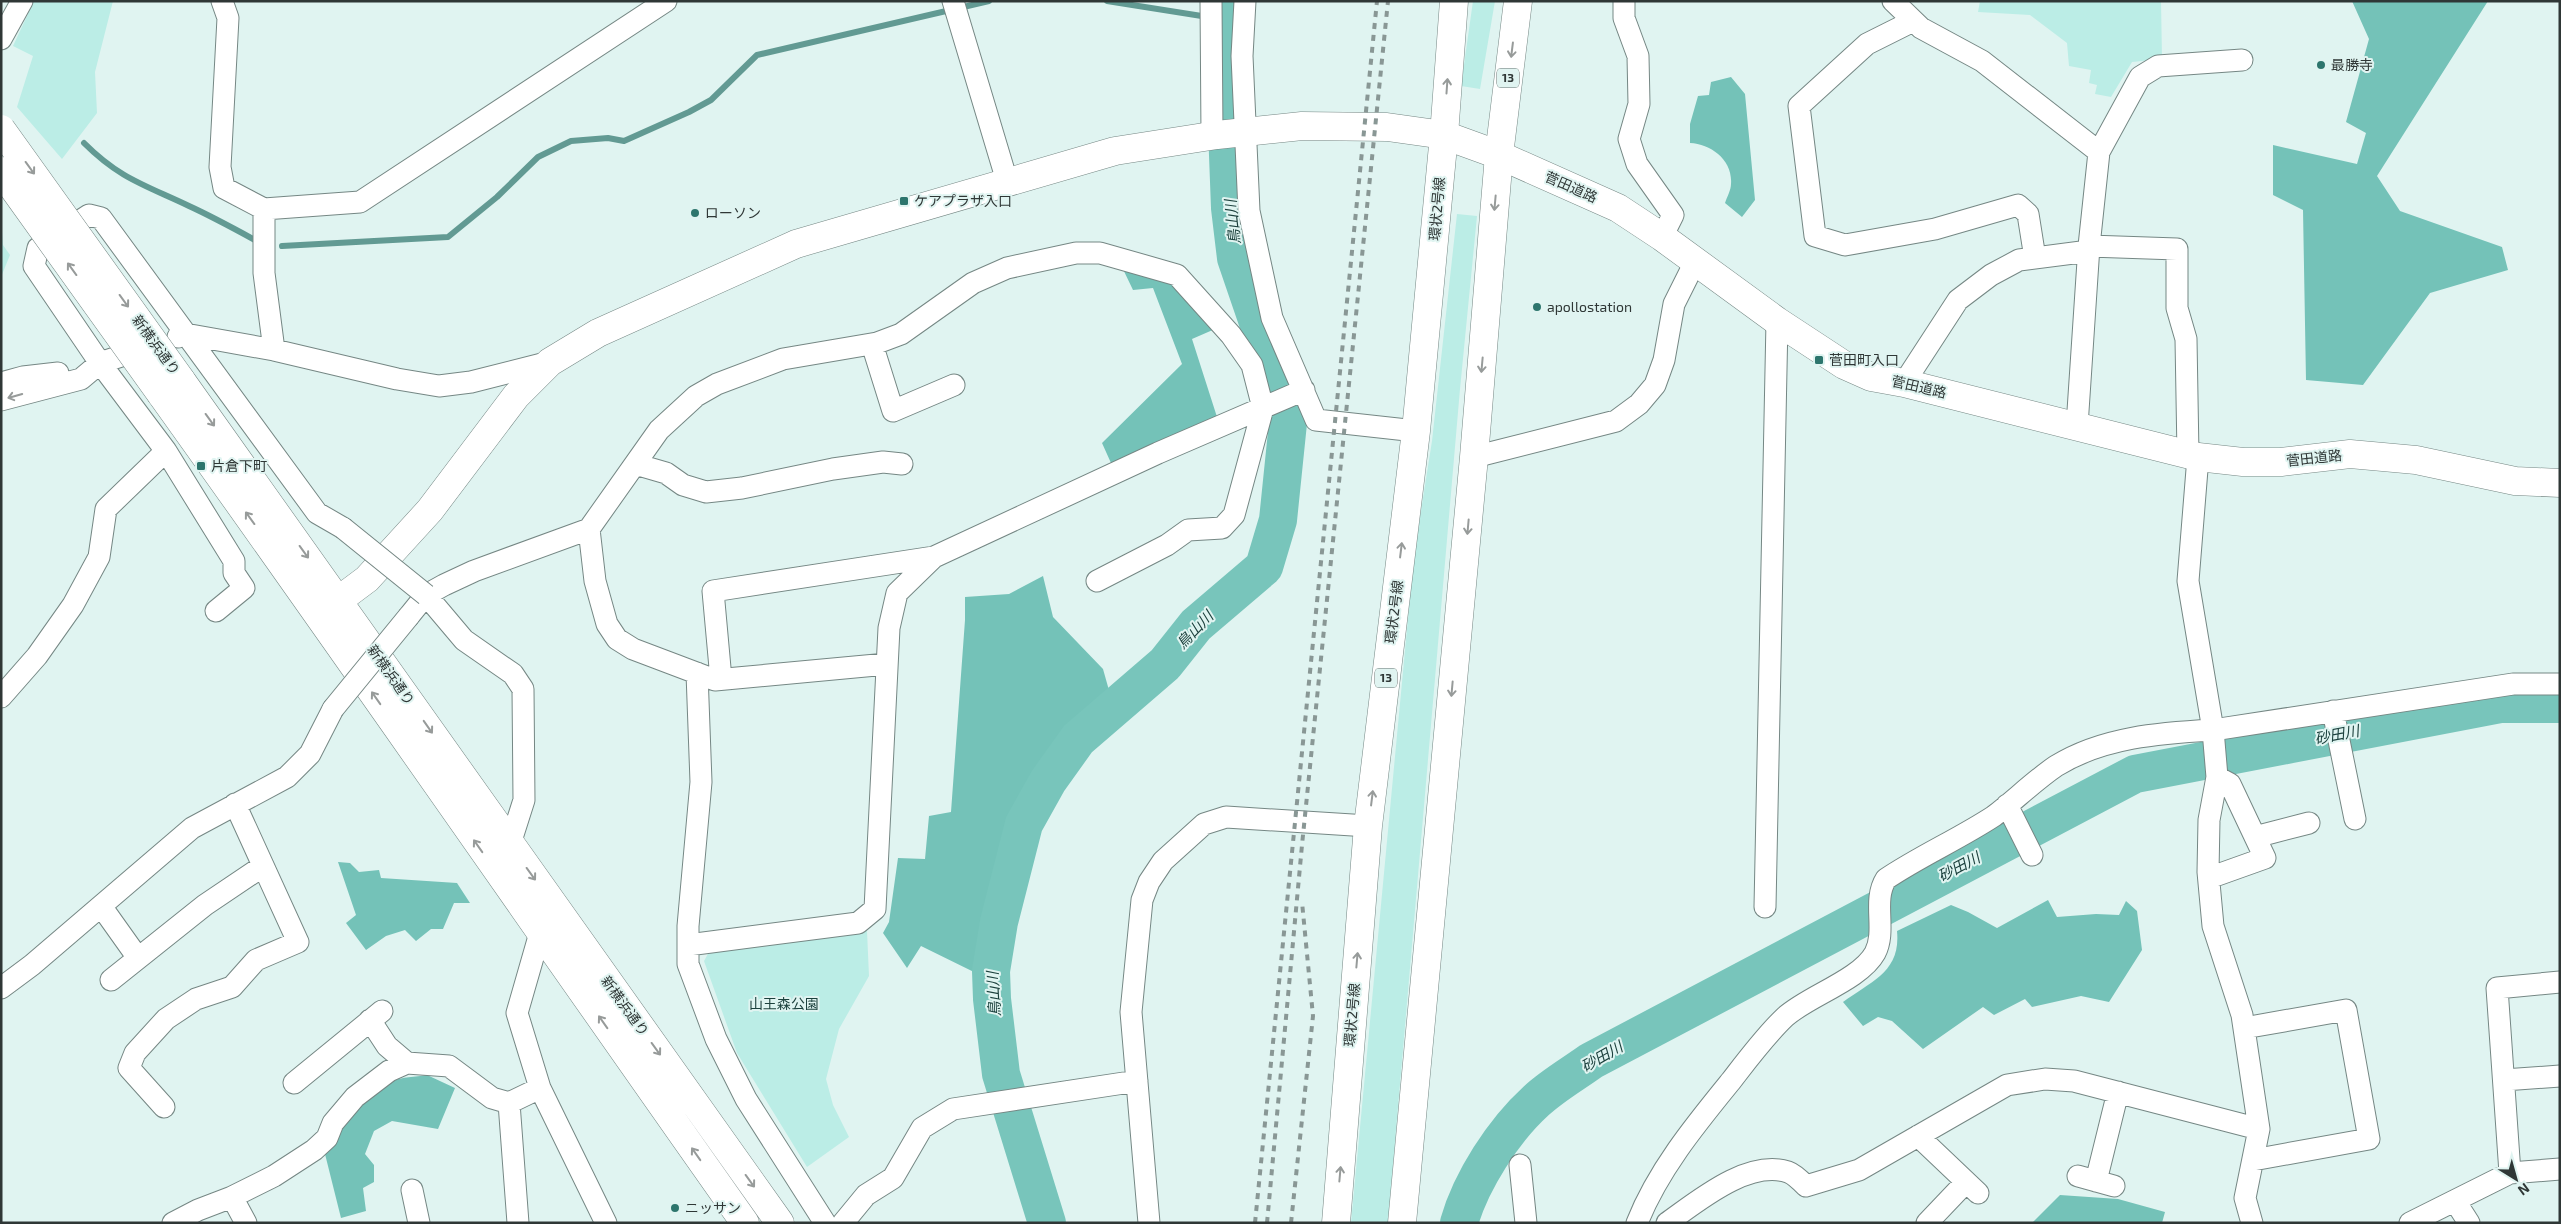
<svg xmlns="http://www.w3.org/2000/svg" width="2561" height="1224" font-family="'Exo 2','Noto Sans JP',sans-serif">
	<rect width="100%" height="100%" fill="#e0f4f1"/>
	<path fill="#bbede6" d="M 34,1 L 113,1 L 95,72 L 97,113 L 62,159 L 17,107 L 33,56 L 13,46 Z
		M 1473,1 L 1495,1 L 1480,89 L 1461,86 Z
		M 1980,1 L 2161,1 L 2162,59 L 2132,62 L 2111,97 L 2095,94 L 2097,85 L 2089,83 L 2091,70 L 2069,66 L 2067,43 L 2030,15 L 1978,12 Z
		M 1457,214 L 1477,216 L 1460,389 L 1388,1223 L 1351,1223 L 1414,555 L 1432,441 Z
		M 1,220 L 3,245 L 10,255 L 1,277 Z
		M 867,931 L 869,976 L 839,1029 L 826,1079 L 833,1105 L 849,1137 L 807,1167 L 737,1053 L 704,961 L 709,952 Z"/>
	<path fill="#74c2b8" d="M 2352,1 L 2488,1 L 2377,176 L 2400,211 L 2502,247 L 2508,270 L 2430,293 L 2363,385 L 2306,380 L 2303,210 L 2273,195 L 2273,145 L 2357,164 L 2366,133 L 2346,122 L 2369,39 Z
		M 1731,77 L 1745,94 L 1755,200 L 1742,217 L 1725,203 C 1727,197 1731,190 1731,184 C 1733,160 1711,144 1690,143 L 1690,124 L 1698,96 L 1709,95 L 1711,82 Z
		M 1121,265 L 1182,288 L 1215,329 L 1192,339 L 1217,417 L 1111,463 L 1102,443 L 1182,364 L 1153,288 L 1133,290 Z
		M 1043,576 L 1053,617 L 1103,669 L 1112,701 L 1070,737 L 1013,824 L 980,975 L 921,946 L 907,968 L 883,933 L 889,922 L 898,858 L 925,859 L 929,816 L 951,812 L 965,620 L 965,597 L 1009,594 Z
		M 338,862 L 350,863 L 359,872 L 379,870 L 381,878 L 457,883 L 470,903 L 454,903 L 443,929 L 431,929 L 416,941 L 405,930 L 386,936 L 366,950 L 346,923 L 356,915 Z
		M 2048,900 L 2057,917 L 2096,914 L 2119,915 L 2126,901 L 2137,911 L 2142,950 L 2109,1002 L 2081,996 L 2032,1007 L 2025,999 L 1994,1015 L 1983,1007 L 1923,1049 L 1892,1021 L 1878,1017 L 1863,1026 L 1843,1002 C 1871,981 1901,972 1897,931 L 1951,905 L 1968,912 L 1997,928 Z
		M 427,1075 L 455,1088 L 438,1129 L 392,1121 L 374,1131 L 365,1154 L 374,1165 L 374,1182 L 363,1188 L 366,1211 L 341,1218 L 325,1154 C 341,1127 359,1092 392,1081 C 402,1077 415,1077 427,1075 Z
		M 2060,1195 L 2118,1199 L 2165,1212 L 2162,1223 L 2032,1223 Z"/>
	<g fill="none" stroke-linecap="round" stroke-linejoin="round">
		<path stroke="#629a93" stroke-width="6" d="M 1107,1 L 1227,20
			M 84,143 C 120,179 145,185 189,206 C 211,216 233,228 255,240
			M 282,246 L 448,237 L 497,197 L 538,157 L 571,141 L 608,138 L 624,141 L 689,112 L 711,100 L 757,55 L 989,1"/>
		<path stroke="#78c5bb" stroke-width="38" d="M 1047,1223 L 1001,1074 L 992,999 L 991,971 L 999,922 L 1024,824 L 1048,781 L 1078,739 L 1165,664 L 1196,625 L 1264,567 L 1278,520 L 1289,413 L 1236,258 L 1230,208 L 1224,49 L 1228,1
			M 1459,1223 C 1471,1181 1503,1131 1536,1101 C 1552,1086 1573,1074 1591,1061 L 2135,774 L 2500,704 L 2560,704"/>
		<g stroke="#758784" stroke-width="23">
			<path id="street" d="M 222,1 L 228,18 L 220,167 L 224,188 L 264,209 L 360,202 L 666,1
				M 953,1 L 1007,181
				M 1211,1 L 1212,136
				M 1245,1 L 1242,56 L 1249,211 L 1272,318 L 1316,420 L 1416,431
				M 1624,1 L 1624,18 L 1638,56 L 1639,104 L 1629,139 L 1637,164 L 1673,215 L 1662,237
				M 1893,1 L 1921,28 L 1982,61 L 2099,152
				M 1913,21 L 1867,44 L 1799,106 L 1815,236 L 1845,245 L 1935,229 L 2018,205 L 2028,214 L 2035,258
				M 1,39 L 22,1
				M 264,209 L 264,273 L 274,350
				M 178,337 L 185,334 L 274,350 L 397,379 L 439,386 L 471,382 L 550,362
				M 872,344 L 893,411 L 954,385
				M 1,383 L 23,377 L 58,373
				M 1904,383 L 1958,300 L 1991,275 L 2019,260 L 2089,251
				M 1,400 L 81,379 L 100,363 L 145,348
				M 2077,426 L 2089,246
				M 166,451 L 234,561 L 234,573 L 244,588 L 216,611
				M 2188,455 L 2186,339 L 2177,308 L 2177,249 L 2089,246 L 2099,152 L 2140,77 L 2158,66 L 2242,60
				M 1474,457 L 1616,421 L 1639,404 L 1655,385 L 1664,360 L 1674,304 L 1695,262
				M 2198,457 L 2188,581 L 2213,730 L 2217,777 L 2209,820 L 2208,872 L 2213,926 L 2242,1015 L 2259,1129 L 2245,1198 L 2252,1223
				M 635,464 L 666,473 L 683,485 L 706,492 L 742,488 L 833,469 L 883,462 L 902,464
				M 589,529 L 595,581 L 607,624 L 617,639 L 633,649 L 715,680 L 887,664
				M 426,595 L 464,640 L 513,674 L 523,689 L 524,800 L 510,844
				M 409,616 L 426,595 L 444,585 L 474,571 L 589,529 L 659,430 L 696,396 L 717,384 L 783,359 L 877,343 L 901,334 L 973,283 L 1007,268 L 1076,253 L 1100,253 L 1177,275 L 1231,335 L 1252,365 L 1263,408 L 1234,515 L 1222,528 L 1188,530 L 1167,545 L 1097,581
				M 697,673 L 701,782 L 688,926 L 688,964 L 716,1039 L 746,1099 L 825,1223
				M 721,679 L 713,591 L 934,557
				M 1,697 L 37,656 L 73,605 L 99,557 L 106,509 L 166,451 L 100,363 L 34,266 L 38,248 L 89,215 L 101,218 L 317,513 L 343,528
				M 2333,711 L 2355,819
				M 2007,805 L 2032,855
				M 2255,837 L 2309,823
				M 2209,878 L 2265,858 L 2230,784 L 2217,777
				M 101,906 L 138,958
				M 1765,907 L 1777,321
				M 540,933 L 517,1013 L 540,1088 L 606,1223
				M 688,945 L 858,923 L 875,909 L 889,628 L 897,593 L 934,557 L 1158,453 L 1304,390
				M 111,980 L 205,905 L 263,866
				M 1,988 L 32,965 L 192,828 L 287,777 L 310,754 L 333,709
				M 370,1020 L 387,1046 L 407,1063
				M 2244,1028 L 2346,1010 L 2369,1139 L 2253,1160
				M 2504,1080 L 2560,1076
				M 294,1083 L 382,1011
				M 509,1103 L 518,1223
				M 164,1107 L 129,1068 L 135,1053 L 166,1019 L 196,999 L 232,987 L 256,960 L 298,942 L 235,804
				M 1918,1136 L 1978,1193
				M 1520,1165 L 1526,1223
				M 2510,1173 L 2497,988 L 2560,982
				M 2078,1176 L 2114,1186
				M 2096,1181 L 2118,1092
				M 412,1190 L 419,1223
				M 2455,1201 L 2469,1223
				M 173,1223 L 198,1210 L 232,1197
				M 246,1223 L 232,1197 L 274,1176 L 314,1150 L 327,1138 L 333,1123 L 355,1097 L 389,1071 L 407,1063 L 449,1066 L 492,1098 L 509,1103 L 540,1088
				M 843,1223 L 866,1195 L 893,1178 L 922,1128 L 953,1109 L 1137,1081
				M 1149,1223 L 1131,1012 L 1142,900 L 1149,882 L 1163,861 L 1204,824 L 1226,817 L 1368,826
				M 1637,1223 C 1658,1170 1696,1124 1731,1081 C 1748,1059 1765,1036 1785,1017 C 1808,996 1860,980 1875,953 C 1887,930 1872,901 1886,879 C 1920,856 1959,839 1994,816 C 2015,800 2034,781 2056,766 C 2103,737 2160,733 2213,730 L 2513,684 L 2560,684
				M 1667,1223 C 1698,1201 1748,1159 1788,1172 C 1794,1174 1801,1181 1806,1186 L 1859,1170 L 2007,1085 L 2045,1079 L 2074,1081 L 2259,1129
				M 1927,1223 L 1966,1182
				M 2410,1223 L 2510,1173 L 2560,1169"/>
		</g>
		<g stroke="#758784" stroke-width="29">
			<path id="secondary" d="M 181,380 L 780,1223
				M 161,394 C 358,669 550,947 745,1223
				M 319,615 L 367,579 L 430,510 L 516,396 L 550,362 L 598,333 L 796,244 L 1115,151 L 1217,135 L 1302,126 L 1387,127 L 1444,135 L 1499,155 L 1618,208 L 1662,237 L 1777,321 L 1844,365 L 1871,377 L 1904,383 L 2198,457 L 2243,462 L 2281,462 L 2350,454 L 2416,460 L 2515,481 L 2560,483"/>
		</g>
		<g stroke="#758784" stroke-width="29">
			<path id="primary" d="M 1336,1223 L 1368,826 L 1416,431 L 1444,135 L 1454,1
				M 1402,1223 L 1474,457 L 1499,155 L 1518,1"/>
		</g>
		<use href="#street" stroke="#fff" stroke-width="21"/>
		<use href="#secondary" stroke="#fff" stroke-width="28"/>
		<use href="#primary" stroke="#fff" stroke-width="28"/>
		<path stroke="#899795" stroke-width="4" stroke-dasharray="6 6" stroke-linecap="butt" d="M 1255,1223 L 1377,1
			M 1267,1223 L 1302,845 L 1388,1
			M 1291,1223 L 1313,1016 L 1302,902"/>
		<g stroke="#758784" stroke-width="23" stroke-linecap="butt">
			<path id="street-bridge" d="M 343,528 L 426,595
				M 333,709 L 409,616"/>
		</g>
		<g stroke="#758784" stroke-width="29" stroke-linecap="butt">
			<path id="secondary-bridge" d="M 1,129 L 181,380
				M 1,171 L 161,394"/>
		</g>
		<use href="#street-bridge" stroke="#fff" stroke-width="21"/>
		<use href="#secondary-bridge" stroke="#fff" stroke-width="28"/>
	</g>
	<defs><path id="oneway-shaft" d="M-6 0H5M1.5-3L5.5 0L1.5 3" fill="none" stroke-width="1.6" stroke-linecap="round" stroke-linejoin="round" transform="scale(1.25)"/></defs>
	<g stroke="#979b9a">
		<use href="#oneway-shaft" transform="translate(1512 50) rotate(97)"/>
		<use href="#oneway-shaft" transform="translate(1447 86) rotate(-86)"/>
		<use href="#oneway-shaft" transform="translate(30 168) rotate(54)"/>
		<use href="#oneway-shaft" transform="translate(1495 203) rotate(95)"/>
		<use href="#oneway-shaft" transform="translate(72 269) rotate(-126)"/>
		<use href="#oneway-shaft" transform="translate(124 301) rotate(54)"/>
		<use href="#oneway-shaft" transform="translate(1482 365) rotate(95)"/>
		<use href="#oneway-shaft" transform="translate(15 396) rotate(164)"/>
		<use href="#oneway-shaft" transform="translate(210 420) rotate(54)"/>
		<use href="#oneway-shaft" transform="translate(250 518) rotate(-126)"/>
		<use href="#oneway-shaft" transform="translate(1468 527) rotate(95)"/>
		<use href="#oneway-shaft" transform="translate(1401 550) rotate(-83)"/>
		<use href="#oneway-shaft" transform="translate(304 552) rotate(54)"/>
		<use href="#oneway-shaft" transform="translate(1452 689) rotate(95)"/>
		<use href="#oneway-shaft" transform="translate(376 698) rotate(-125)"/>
		<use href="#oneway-shaft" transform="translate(428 727) rotate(55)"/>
		<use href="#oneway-shaft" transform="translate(1372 798) rotate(-83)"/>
		<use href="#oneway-shaft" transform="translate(478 846) rotate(-125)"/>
		<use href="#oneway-shaft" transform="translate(531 874) rotate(54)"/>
		<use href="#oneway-shaft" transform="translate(1357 960) rotate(-85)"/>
		<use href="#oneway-shaft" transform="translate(603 1022) rotate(-125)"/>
		<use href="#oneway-shaft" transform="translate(656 1049) rotate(54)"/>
		<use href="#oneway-shaft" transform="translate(696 1154) rotate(-125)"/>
		<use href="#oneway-shaft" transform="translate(1340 1174) rotate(-85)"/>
		<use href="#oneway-shaft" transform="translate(750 1181) rotate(54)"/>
	</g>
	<g fill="#2d756d" stroke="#e0f4f1" stroke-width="2">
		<circle cx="2321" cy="65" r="5"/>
		<rect x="899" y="196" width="10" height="10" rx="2.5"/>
		<circle cx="695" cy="213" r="5"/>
		<circle cx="1537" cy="307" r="5"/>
		<rect x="1814" y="355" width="10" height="10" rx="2.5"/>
		<rect x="196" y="461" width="10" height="10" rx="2.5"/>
		<circle cx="675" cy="1208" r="5"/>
	</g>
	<g text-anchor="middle" stroke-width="4" stroke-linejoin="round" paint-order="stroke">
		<g fill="#e0f4f1" stroke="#64706e" stroke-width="1">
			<rect x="1497" y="68.5" width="22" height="19" rx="4"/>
			<rect x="1375" y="668.5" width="22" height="19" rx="4"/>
		</g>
		<g font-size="12" font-weight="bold" fill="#2f3736">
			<text x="1508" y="82">13</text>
			<text x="1386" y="682">13</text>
		</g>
		<g font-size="14" fill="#2f3736" stroke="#e0f4f1" text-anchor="start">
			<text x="2331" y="70">最勝寺</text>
			<text x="914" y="206">ケアプラザ入口</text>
			<text x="705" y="218">ローソン</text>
			<text x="1547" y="312">apollostation</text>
			<text x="1829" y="365">菅田町入口</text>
			<text x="211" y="471">片倉下町</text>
			<text x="685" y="1213">ニッサン</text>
		</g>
		<g font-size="14" fill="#2f3736" stroke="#e0f4f1">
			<text transform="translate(1571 187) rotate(24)" y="5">菅田道路</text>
			<text transform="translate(1437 209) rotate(-85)" y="5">環状2号線</text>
			<text transform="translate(156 345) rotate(54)" y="5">新横浜通り</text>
			<text transform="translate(1919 387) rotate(13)" y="5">菅田道路</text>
			<text transform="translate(2314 458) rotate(-6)" y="5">菅田道路</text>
			<text transform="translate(1394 612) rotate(-83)" y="5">環状2号線</text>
			<text transform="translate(391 675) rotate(55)" y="5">新横浜通り</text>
			<text transform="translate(625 1006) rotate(54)" y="5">新横浜通り</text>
			<text transform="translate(1352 1015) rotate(-85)" y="5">環状2号線</text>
		</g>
		<g font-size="14" fill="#1c413d" stroke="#e0f4f1">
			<text x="784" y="1009">山王森公園</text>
		</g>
		<g font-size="15" font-style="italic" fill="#1c413d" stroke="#e0f4f1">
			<text transform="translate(1233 222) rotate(-96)" y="5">鳥山川</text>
			<text transform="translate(1195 630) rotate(-46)" y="5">鳥山川</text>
			<text transform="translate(2337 735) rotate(-11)" y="5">砂田川</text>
			<text transform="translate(1959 867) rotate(-28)" y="5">砂田川</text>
			<text transform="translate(994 994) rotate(-93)" y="5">鳥山川</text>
			<text transform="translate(1602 1057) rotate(-30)" y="5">砂田川</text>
		</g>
	</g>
	<rect width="2561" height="1224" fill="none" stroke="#2f3736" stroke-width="5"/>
	<g transform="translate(2516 1179) rotate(143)" stroke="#e0f4f1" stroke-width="4" paint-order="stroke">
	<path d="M0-4L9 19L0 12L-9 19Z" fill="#2f3736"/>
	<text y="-8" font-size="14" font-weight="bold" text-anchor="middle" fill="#2f3736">N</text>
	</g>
</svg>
